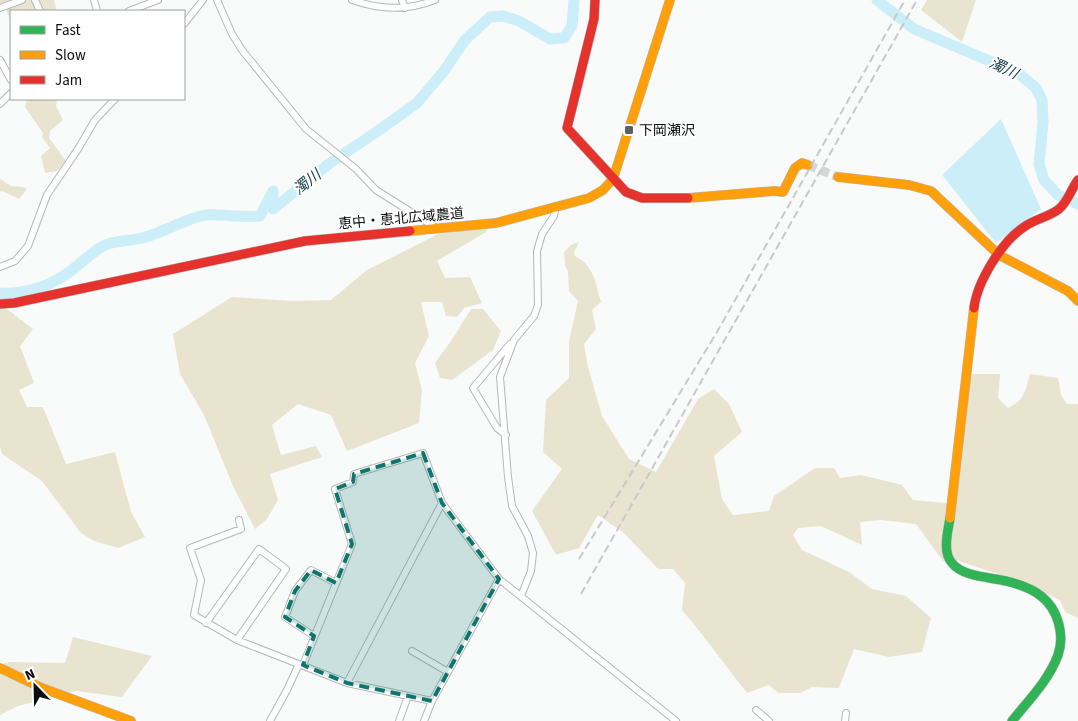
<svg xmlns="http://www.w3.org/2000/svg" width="1078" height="721" font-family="'Source Sans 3','Noto Sans JP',sans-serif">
	<rect width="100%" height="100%" fill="#f9fbfa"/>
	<path fill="#e8e4cf" d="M 0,0 L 54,0 L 57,11 L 11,11 L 11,21 L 4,6 L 0,5 Z
		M 927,0 L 976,0 L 962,42 L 921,10 Z
		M 27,99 L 57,99 L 56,106 L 63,120 L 50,131 L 49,138 L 66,161 L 57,171 L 45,173 L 41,156 L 50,148 L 42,137 L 43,133 L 25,107 Z
		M 0,179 L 11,186 L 23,187 L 27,189 L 19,199 L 2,191 L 0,192 Z
		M 489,226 L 486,232 L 437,261 L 445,278 L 470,277 L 482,303 L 464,308 L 457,317 L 446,316 L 442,302 L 421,302 L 429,336 L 415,363 L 422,390 L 419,423 L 347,451 L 331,415 L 298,404 L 272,425 L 281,455 L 316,446 L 322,457 L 270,474 L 278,500 L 267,519 L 255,529 L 233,486 L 204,415 L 180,374 L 173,334 L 232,297 L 293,301 L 331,300 L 367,270 L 438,234 Z
		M 579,242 L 574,252 L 575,256 C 595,267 595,282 601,302 L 592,310 L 596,329 L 584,344 L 588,367 L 602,416 L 629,459 L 656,472 L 698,399 L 714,389 L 729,404 L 742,432 L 714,456 L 722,499 L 733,515 L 769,511 L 774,496 L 815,468 L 834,468 L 840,478 L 861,475 L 902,485 L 913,500 L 955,504 L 969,374 L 1000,374 L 998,398 L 1008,408 C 1025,400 1025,391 1030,374 L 1058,378 L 1061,395 L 1067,404 L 1078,404 L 1078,618 L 1065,612 L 1060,600 L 1016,580 L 953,559 L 943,561 L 916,524 L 881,520 L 860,522 L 862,545 L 821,526 L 798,528 L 793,535 L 802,550 L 849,572 L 872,589 L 906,596 L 931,618 L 922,652 L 889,657 L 854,649 L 839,688 L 812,687 L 800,693 L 778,693 L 769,685 L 747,693 C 725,665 705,637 682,610 L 685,583 L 673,569 L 658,569 L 624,533 L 598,515 L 579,548 L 556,555 L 532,511 L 562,469 L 543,452 L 546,400 L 569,378 L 569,341 L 578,301 L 569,291 L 568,272 L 565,265 L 564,252 L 571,245 Z
		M 0,296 L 7,309 L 33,329 L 20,346 L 34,383 L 19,390 L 27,407 L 43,407 L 66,464 L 115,452 L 131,512 L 145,537 L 118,548 L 94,541 L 81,533 L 42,481 L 2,454 L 0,446 Z
		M 471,309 L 483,309 L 501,331 L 493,350 L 452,380 L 440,378 L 435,363 L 451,341 Z
		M 73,637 L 152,656 L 122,697 L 76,691 L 18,706 L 0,715 L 0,665 L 9,662 L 65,663 Z"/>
	<path fill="#cbeef9" d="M 1001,119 L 1041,209 L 996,243 L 942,175 Z"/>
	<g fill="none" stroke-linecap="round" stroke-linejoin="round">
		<path stroke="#cbeef9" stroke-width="11" d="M 877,0 L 914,29 L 1018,73 L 1036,88 L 1042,100 L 1043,122 L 1039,164 L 1044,180 L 1058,195 L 1078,204
			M 0,293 C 28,295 56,284 77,266 C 87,258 96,248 108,244 C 119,240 131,241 142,238 C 161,234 190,216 207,215 C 225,214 242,218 260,216 L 273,191 L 273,209 L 330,163 L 375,133 L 417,103 L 444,71 L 465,40 L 490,17 L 503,16 L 519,21 L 550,39 L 564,38 L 572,26 L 574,0"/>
		<path stroke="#d5d7d6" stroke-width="9" stroke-dasharray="9 4.5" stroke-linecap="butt" d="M 808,165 L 838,177"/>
		<g stroke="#b6b8b7" stroke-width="8">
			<path id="street" d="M 35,0 L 40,11
				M 94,0 L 97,11
				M 217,0 L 232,34 L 242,50 L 306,129 L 356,169 L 376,190 L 438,229
				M 352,0 C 380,10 407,11 435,0
				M 402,0 L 405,8
				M 0,8 L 22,0
				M 129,11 L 158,0
				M 184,24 L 203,0
				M 0,60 L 11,80
				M 0,104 L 11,93
				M 0,267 L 15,261 L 28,246 L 47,195 L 78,149 L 95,120 L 115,99
				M 506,435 L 497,428 L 473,388 L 510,344
				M 239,520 L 241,529 L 190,548 L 201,580 L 194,615 L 237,640 L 347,683 L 432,701
				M 521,596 L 531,571 L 533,553 L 528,536 L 512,506 L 508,477 L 500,377 L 514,340 L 534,316 L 538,305 L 537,251 L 542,234 L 554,216 L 556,206
				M 206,623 L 259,549 L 286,569 L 237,640
				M 314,636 L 285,617 L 295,591 L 311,570 L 336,583
				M 412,651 L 448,672
				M 303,665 L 352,544 L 335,489 L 353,482 L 354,474 L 423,453 L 442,503 L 499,579 L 676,721
				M 347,683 L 442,503
				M 756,710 L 769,721
				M 270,721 L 287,690 L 299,664
				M 399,721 L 408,696
				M 424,721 L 432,701 L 499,579
				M 845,721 L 846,713"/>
		</g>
		<g stroke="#b6b8b7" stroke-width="10">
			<path id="fast" d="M 950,518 C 948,531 942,552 952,563 C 963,577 989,577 1006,581 C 1018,584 1031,588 1041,596 C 1058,609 1065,635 1058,655 C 1049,680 1028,701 1012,721"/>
		</g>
		<g stroke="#b6b8b7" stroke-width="10">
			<path id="slow" d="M 838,177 L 909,185 L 931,191 L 999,255 L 1068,291 L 1078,301
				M 688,198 L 775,191 L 783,192 L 795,168 L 802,163 L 808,165
				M 410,231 L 496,223 L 589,198 L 603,190 L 613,179 L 670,0
				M 950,518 L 974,308
				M 0,668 L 42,688 L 131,721"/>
		</g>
		<g stroke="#b6b8b7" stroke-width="10">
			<path id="jam" d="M 595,0 L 594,19 L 567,128 L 626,192 L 642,198 L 688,198
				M 0,304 L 14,303 L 305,241 L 410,231
				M 974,308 C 977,282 1002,241 1024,227 C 1035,219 1049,217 1059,209 C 1068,202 1071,189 1078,180"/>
		</g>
		<use href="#street" stroke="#fefefe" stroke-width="6"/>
		<use href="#fast" stroke="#30b455" stroke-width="9"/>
		<use href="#slow" stroke="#ff9f0a" stroke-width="9"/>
		<use href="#jam" stroke="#e5322d" stroke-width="9"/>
		<path stroke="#c8c9c8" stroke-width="2" stroke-dasharray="8 4" stroke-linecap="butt" d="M 579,559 L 717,332 L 905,0
			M 581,594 L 917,0"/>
	</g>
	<path fill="#0f766e" fill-opacity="0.2" stroke="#0f766e" stroke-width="4" stroke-dasharray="10 6" stroke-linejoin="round" d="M 423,453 L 442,503 L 499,579 L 432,701 L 347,683 L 303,665 L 314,636 L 285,617 L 295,591 L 311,570 L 336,583 L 352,544 L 335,489 L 353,482 L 354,474 Z"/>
	<rect fill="#5e605f" stroke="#fff" stroke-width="2" x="624" y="125" width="10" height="10" rx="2.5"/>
	<g text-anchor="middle" stroke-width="4" stroke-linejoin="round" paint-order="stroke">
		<g font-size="14" fill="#0b0d0c" stroke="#fff" text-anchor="start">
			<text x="639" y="135">下岡瀬沢</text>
		</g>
		<g font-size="14" fill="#0b0d0c" stroke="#fff">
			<text transform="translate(401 218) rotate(-5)" y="5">恵中・恵北広域農道</text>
		</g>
		<g font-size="15" font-style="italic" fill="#16414d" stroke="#fff">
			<text transform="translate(1004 68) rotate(26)" y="5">濁川</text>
			<text transform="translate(307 182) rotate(-39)" y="5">濁川</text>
		</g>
	</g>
	<rect x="10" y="10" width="175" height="90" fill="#ffffff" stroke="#9d9e9e"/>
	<rect x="20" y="26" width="25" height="8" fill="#30b455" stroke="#9d9e9e"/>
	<text x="55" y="35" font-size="15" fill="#0b0d0c">Fast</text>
	<rect x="20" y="51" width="25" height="8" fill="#ff9f0a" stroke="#9d9e9e"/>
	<text x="55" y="60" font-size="15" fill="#0b0d0c">Slow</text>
	<rect x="20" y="76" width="25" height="8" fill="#e5322d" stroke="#9d9e9e"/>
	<text x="55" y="85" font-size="15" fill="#0b0d0c">Jam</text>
	<g transform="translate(35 686) rotate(337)" stroke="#ffffff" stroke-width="4" paint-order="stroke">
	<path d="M0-4L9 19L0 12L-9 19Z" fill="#0b0d0c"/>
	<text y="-8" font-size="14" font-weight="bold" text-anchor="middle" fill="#0b0d0c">N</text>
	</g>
</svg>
